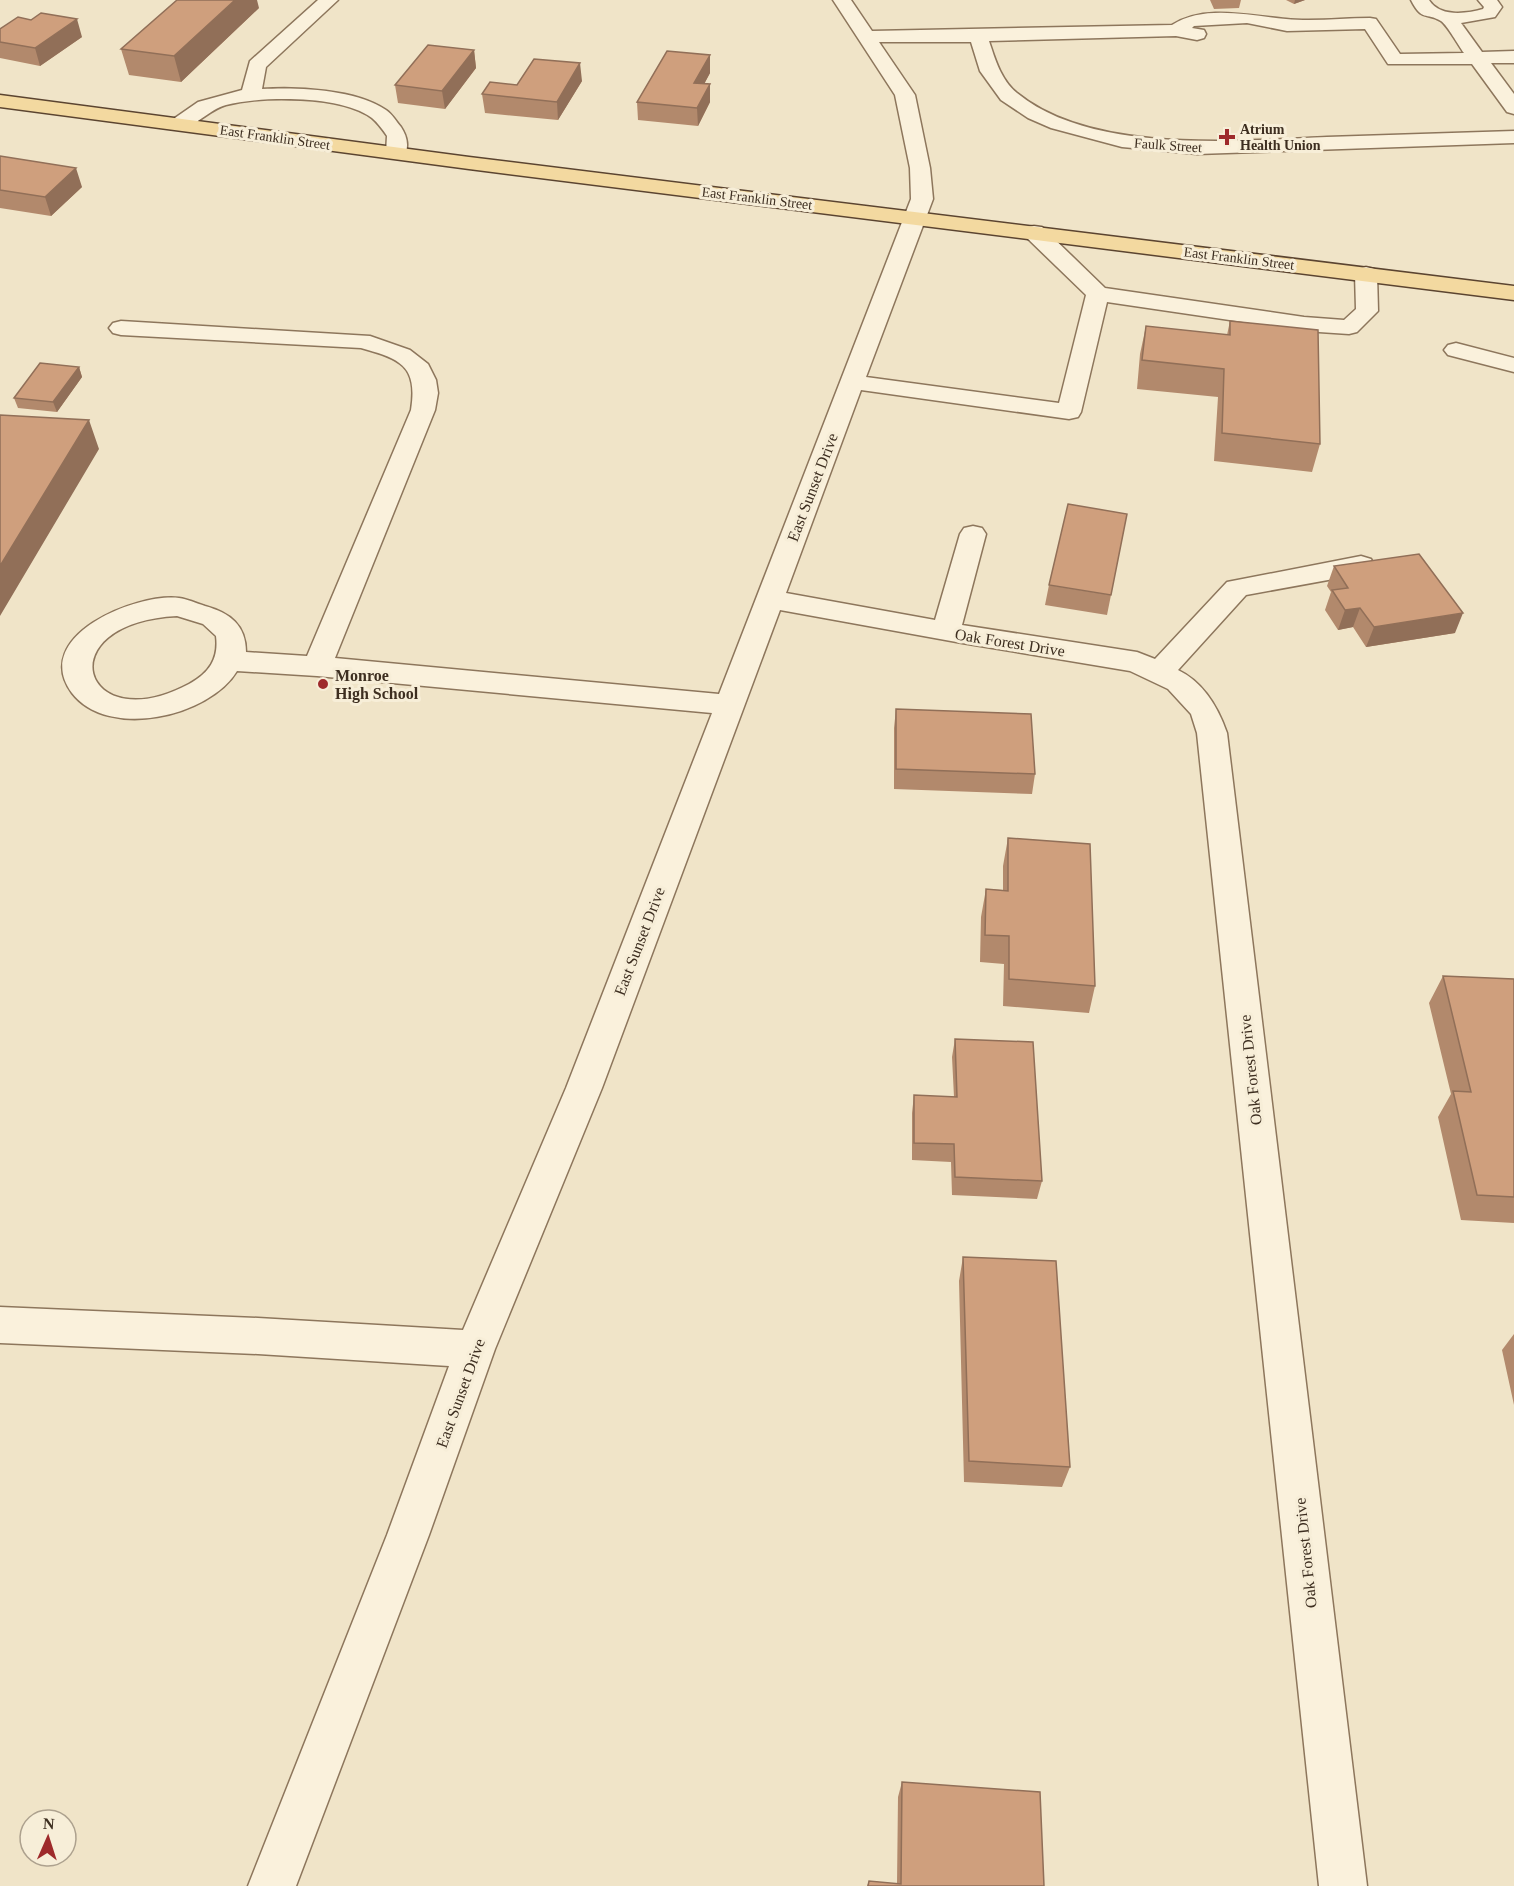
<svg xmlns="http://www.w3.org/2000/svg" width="1514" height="1886" font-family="Georgia,serif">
	<rect width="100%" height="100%" fill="#f0e4c8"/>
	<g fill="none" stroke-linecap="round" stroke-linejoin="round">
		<g stroke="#8d765c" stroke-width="3">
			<path id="minor" d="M 318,0 L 338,0 L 266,67 L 262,89 C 297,87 356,89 386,110 C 392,114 396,121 401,127 C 407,136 410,148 403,157 L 389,157 L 386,153 L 387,136 C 383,130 378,123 372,118 C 341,95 262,96 226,105 C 207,110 191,133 172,128 L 169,124 L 172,120 L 198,102 L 242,90 L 250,61 Z
				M 833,0 L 851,0 L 872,31 L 1172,25 C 1205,4 1249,16 1286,19 C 1313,22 1343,18 1370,18 L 1376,19 L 1400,54 L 1464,53 C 1458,45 1448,26 1441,21 C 1426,12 1422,22 1411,0 L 1429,0 C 1439,17 1466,14 1483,9 L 1484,7 L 1478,0 L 1497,0 L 1502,7 L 1495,17 L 1461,23 L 1482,52 L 1514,51 L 1514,63 L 1491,63 L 1514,94 L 1514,114 L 1507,112 L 1472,64 L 1388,64 L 1365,29 L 1287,31 L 1247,23 L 1194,26 L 1192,28 L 1204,30 L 1206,34 L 1204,38 L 1197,40 L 1176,36 L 989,41 C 995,59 1001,80 1017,93 C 1091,154 1236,141 1327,137 C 1389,135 1452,133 1514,131 L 1514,143 L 1197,154 L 1122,147 L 1051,128 L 1028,118 L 1001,100 L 980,71 L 971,42 L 879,42 L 915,95 L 930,168 L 933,199 L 866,377 L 1059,403 L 1086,295 L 1026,237 L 1023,232 L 1026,227 L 1034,226 L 1042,227 L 1105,288 L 1304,317 L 1344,320 L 1356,309 L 1355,274 L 1358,269 L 1366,267 L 1374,269 L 1377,274 L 1378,311 L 1357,332 L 1349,334 L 1304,331 L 1107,302 L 1081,412 L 1078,417 L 1069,419 L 861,390 L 786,593 L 935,620 L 960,534 L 964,528 L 973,526 L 982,528 L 986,534 L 962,625 L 1137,652 L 1155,659 L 1227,582 L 1361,556 L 1371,559 L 1374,565 L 1371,571 L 1361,574 L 1246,595 L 1178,670 C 1203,682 1218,707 1227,733 L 1367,1886 L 1319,1886 L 1197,733 L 1191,714 L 1168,689 L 1130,671 L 962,643 L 780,610 L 602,1088 L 495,1349 L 429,1535 L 296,1886 L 248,1886 L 387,1535 L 449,1366 L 258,1354 L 0,1343 L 0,1307 L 258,1318 L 463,1330 L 566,1088 L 712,713 L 317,676 L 237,671 C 209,717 108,740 72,693 C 30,637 135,593 179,598 C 187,599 196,603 205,606 C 230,613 246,625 246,652 L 307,656 L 411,410 C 418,365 400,359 361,348 L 121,335 L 113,333 L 109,328 L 113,323 L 121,321 L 370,336 L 410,350 L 428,364 L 436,380 L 438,393 L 435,410 L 335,658 L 719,694 L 911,199 L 910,168 L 895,95 ZM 177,616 L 203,624 L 216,636 C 219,659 209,673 189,684 C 82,741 45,623 177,616 Z
				M 1456,343 L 1514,358 L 1514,372 L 1448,355 L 1444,350 L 1448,345 Z"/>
		</g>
		<g stroke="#5b4430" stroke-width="3">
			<path id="major" d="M 0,95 L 469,157 L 1514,286 L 1514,300 L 469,169 L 0,107 Z"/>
		</g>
		<use href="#minor" fill="#faf1dc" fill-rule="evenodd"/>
		<use href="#major" fill="#f3d9a0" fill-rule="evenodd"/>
	</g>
	<path fill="#b2896c" d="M 1210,0 L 1241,0 L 1239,8 L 1214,9 Z
		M 1286,0 L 1305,0 L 1294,4 Z
		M 259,8 L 181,82 L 129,75 L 121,49 Z
		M 82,37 L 40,66 L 0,58 L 0,42 Z
		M 474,50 L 476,68 L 445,109 L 398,103 L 395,85 Z
		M 710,55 L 710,73 L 704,84 L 710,102 L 698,126 L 638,120 L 637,102 Z
		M 582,81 L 558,120 L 485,113 L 482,94 L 517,85 Z
		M 0,156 L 82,187 L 51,216 L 0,208 Z
		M 1230,321 L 1320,444 L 1312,472 L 1214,461 L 1218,397 L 1137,389 L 1140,354 L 1146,326 L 1227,335 Z
		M 79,367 L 82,377 L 57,412 L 18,408 L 14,398 Z
		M 1334,566 L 1455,633 L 1366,647 L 1353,627 L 1338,630 L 1325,610 L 1331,592 L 1327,586 Z
		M 1049,585 L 1111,595 L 1107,615 L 1045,605 Z
		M 896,709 L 1035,774 L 1032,794 L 894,789 L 894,728 Z
		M 1008,838 L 1095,986 L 1089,1013 L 1003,1006 L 1004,964 L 980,962 L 981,917 L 986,889 L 1003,890 L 1003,866 Z
		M 1443,976 L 1514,979 L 1514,1223 L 1461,1220 L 1438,1117 L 1451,1094 L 1429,1003 Z
		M 955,1039 L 1042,1181 L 1037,1199 L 952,1195 L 951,1162 L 912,1160 L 912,1113 L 914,1095 L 954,1097 L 952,1057 Z
		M 963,1257 L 1070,1467 L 1062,1487 L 964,1482 L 959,1281 Z
		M 1514,1334 L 1514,1405 L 1502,1350 Z
		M 902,1782 L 1044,1886 L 867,1886 L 869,1881 L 897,1884 L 898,1797 Z"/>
	<path fill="#916f58" d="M 235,0 L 257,0 L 259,8 L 181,82 L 174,56 Z
		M 1295,0 L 1305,0 L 1294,4 Z
		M 77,19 L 82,37 L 40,66 L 35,48 Z
		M 474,50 L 476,68 L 445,109 L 442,91 Z
		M 710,55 L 710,73 L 695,101 L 694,83 Z
		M 580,63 L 582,81 L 558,120 L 557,102 Z
		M 710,84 L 710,102 L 698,126 L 697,108 Z
		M 76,168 L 82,187 L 51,216 L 45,197 Z
		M 79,367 L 82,377 L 57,412 L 53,402 Z
		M 89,420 L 99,449 L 0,616 L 0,566 Z
		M 1360,608 L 1353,627 L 1338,630 L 1345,610 Z
		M 1463,613 L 1455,633 L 1366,647 L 1374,627 Z"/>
	<path fill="#cf9f7d" stroke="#916f58" stroke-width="1.5" d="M 177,0 L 235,0 L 174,56 L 121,49 Z
		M 41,13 L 77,19 L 35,48 L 0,42 L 0,29 L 18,17 L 31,20 Z
		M 428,45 L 474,50 L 442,91 L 395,85 Z
		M 667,51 L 710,55 L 694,83 L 710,84 L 697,108 L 637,102 Z
		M 534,59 L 580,63 L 557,102 L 482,94 L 490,82 L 517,85 Z
		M 0,156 L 76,168 L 45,197 L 0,190 Z
		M 1230,321 L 1318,330 L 1320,444 L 1222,433 L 1224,369 L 1142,360 L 1146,326 L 1230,335 Z
		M 40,363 L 79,367 L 53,402 L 14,398 Z
		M 0,415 L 89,420 L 0,566 Z
		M 1068,504 L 1127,514 L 1111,595 L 1049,585 Z
		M 1419,554 L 1463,613 L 1374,627 L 1360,608 L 1345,610 L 1332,590 L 1348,588 L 1334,566 Z
		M 896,709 L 1031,714 L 1035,774 L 896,769 Z
		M 1008,838 L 1090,844 L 1095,986 L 1009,979 L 1009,936 L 985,935 L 986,889 L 1008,891 Z
		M 1443,976 L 1514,979 L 1514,1197 L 1477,1195 L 1453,1091 L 1471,1092 Z
		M 955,1039 L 1033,1042 L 1042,1181 L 955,1177 L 954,1144 L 914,1143 L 914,1095 L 957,1097 Z
		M 963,1257 L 1056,1261 L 1070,1467 L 969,1461 Z
		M 902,1782 L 1040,1792 L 1044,1886 L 868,1886 L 869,1881 L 901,1884 Z"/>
	<g fill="#9e2a2b" stroke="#f7eed8" stroke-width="2">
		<path d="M1224 128h6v6h6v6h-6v6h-6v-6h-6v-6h6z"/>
		<circle cx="323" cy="684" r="6"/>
	</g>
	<g text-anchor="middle" stroke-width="6" stroke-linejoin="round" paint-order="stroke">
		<g font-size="14" font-weight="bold" fill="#3d2e20" stroke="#f7eed8" text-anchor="start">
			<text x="1240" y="134">Atrium<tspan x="1240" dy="16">Health Union</tspan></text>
		</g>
		<g font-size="14" fill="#3d2e20" stroke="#f7eed8">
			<text transform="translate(275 137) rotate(8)" y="5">East Franklin Street</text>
			<text transform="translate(1168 145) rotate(4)" y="5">Faulk Street</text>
			<text transform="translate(757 198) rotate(7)" y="5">East Franklin Street</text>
			<text transform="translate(1239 258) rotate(7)" y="5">East Franklin Street</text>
		</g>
		<g font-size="16" fill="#3d2e20" stroke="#f7eed8">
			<text transform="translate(812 487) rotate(-69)" y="6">East Sunset Drive</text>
			<text transform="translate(1010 642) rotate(9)" y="6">Oak Forest Drive</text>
			<text transform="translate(639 941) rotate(-69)" y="6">East Sunset Drive</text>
			<text transform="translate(1250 1070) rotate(-96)" y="6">Oak Forest Drive</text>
			<text transform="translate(460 1393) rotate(-70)" y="6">East Sunset Drive</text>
			<text transform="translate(1305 1553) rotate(-96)" y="6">Oak Forest Drive</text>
		</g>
		<g font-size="16" font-weight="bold" fill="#3d2e20" stroke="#f7eed8" text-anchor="start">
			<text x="335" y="681">Monroe<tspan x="335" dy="18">High School</tspan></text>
		</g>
	</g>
	<g transform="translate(48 1838) rotate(3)"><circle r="28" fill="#f7eed8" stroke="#ada18e" stroke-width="1.5"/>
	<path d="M0-4.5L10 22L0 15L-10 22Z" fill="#9e2a2b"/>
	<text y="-9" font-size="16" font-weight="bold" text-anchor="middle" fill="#3d2e20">N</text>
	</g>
</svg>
